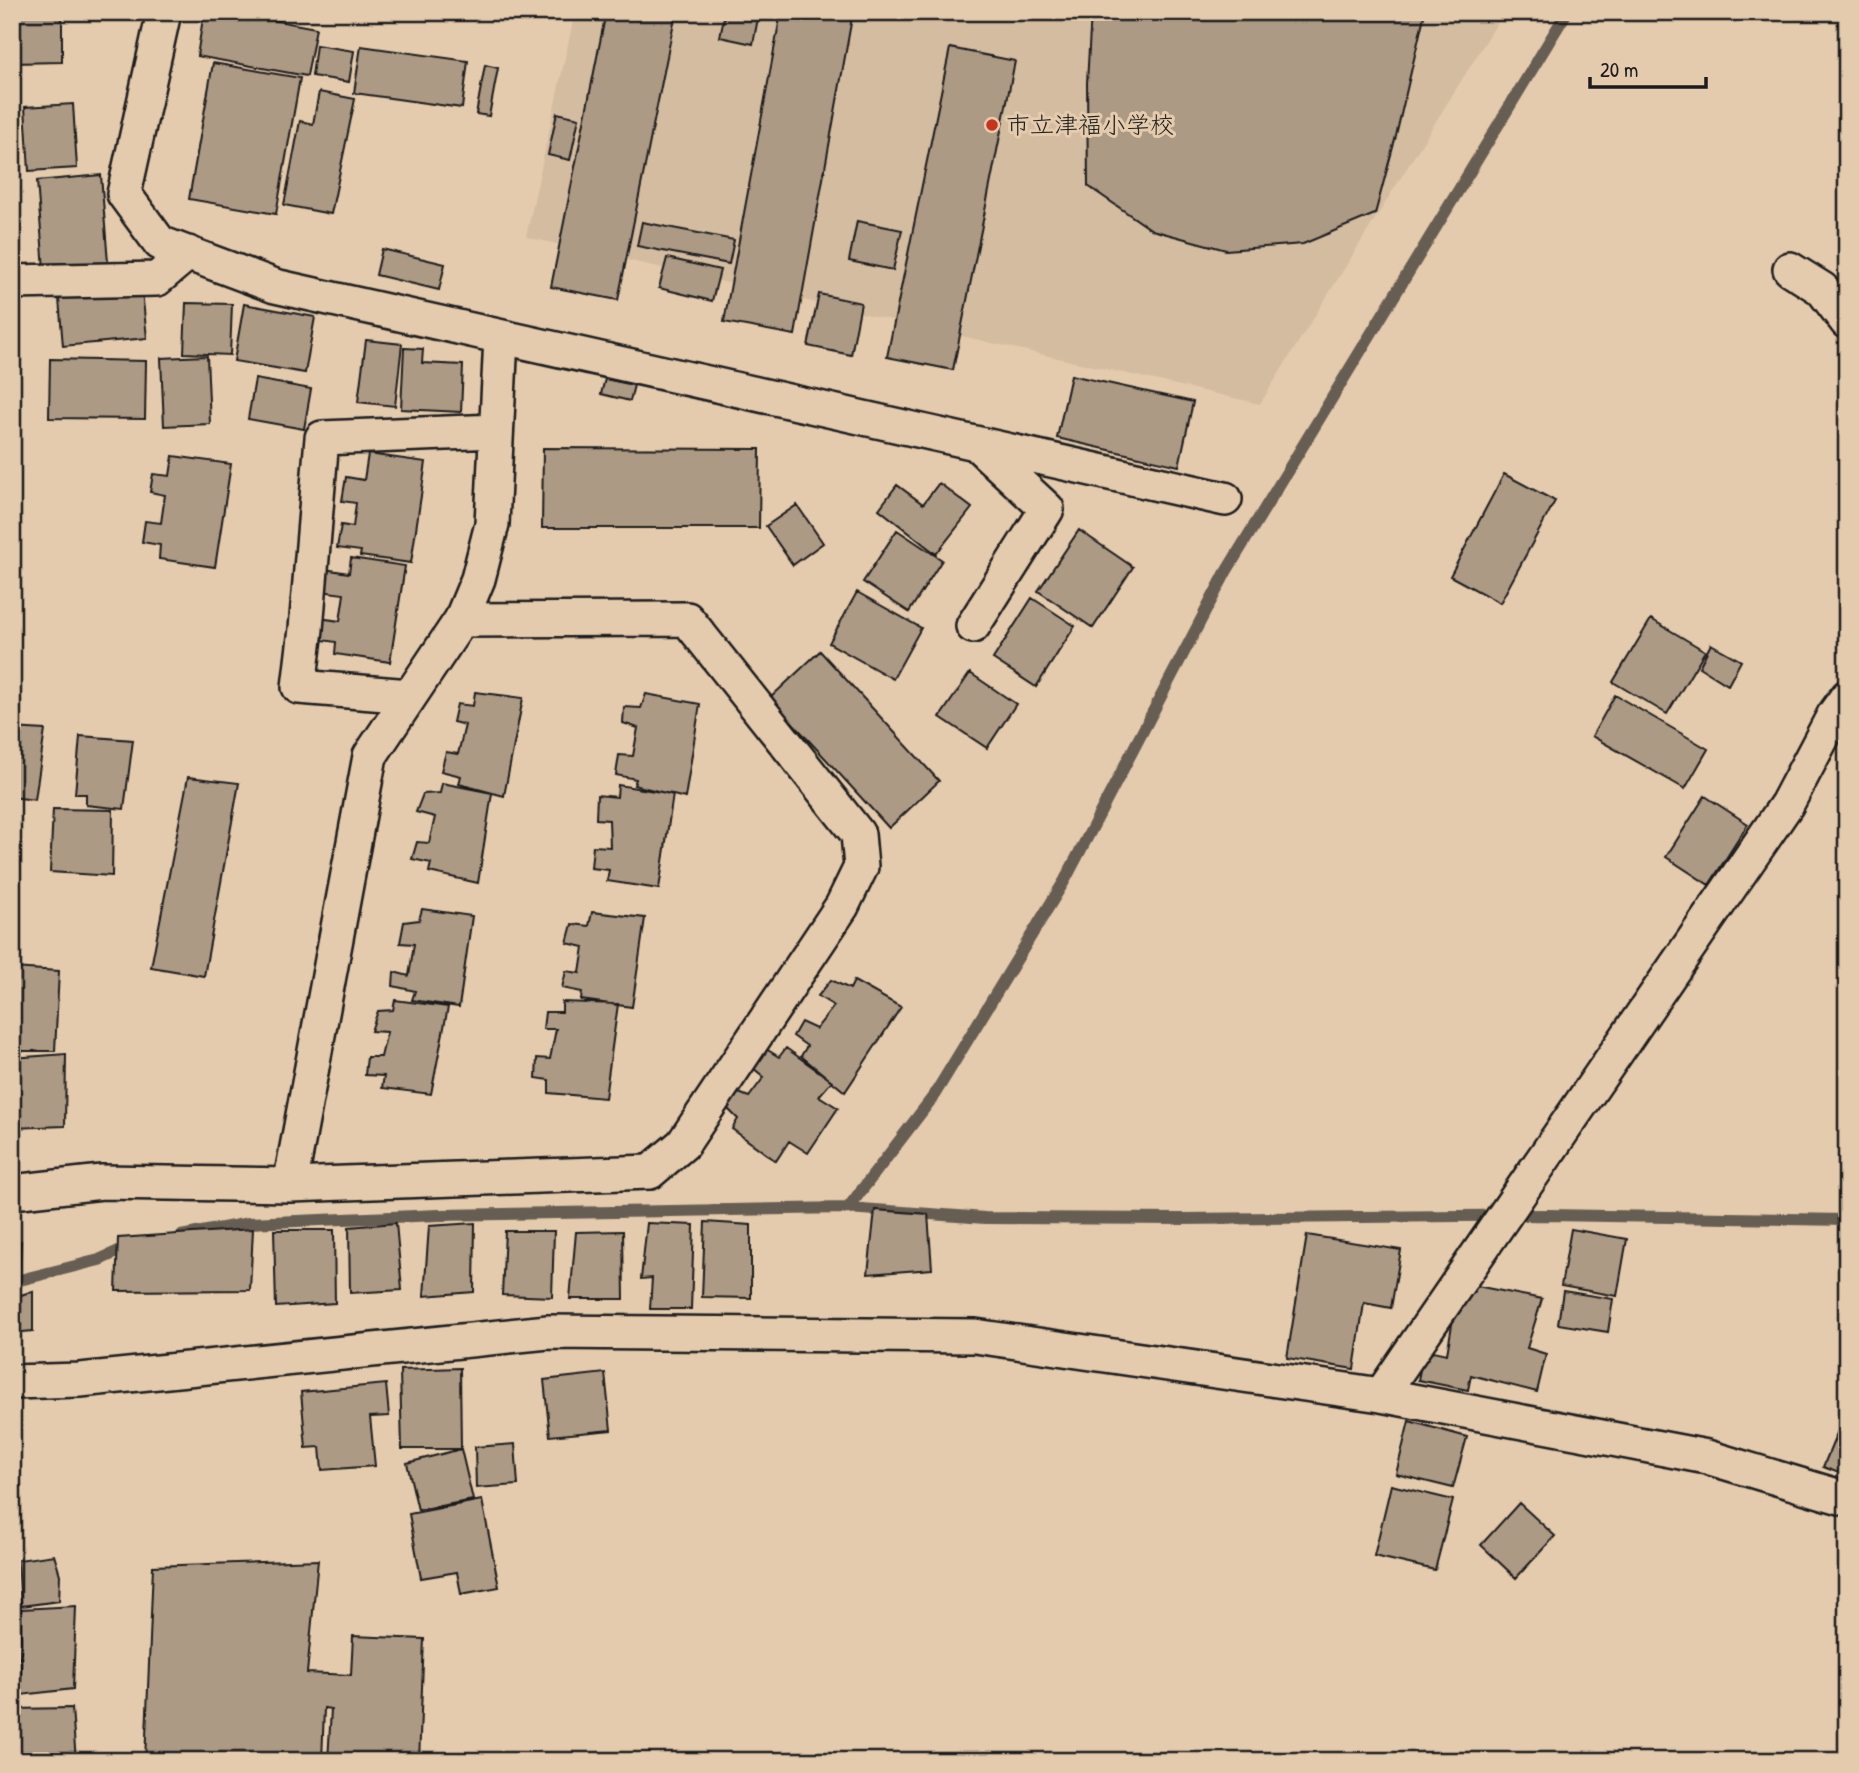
<svg xmlns="http://www.w3.org/2000/svg" width="1859" height="1773" font-family="'Patrick Hand','Klee One',sans-serif">
	<rect width="100%" height="100%" fill="#e5cbad"/>
	<filter id="ink" filterUnits="userSpaceOnUse"><feTurbulence type="fractalNoise" baseFrequency=".0143" numOctaves="2"/><feDisplacementMap in="SourceGraphic" scale="14" xChannelSelector="R" yChannelSelector="G"/><feConvolveMatrix kernelMatrix="1 2 1 2 8 2 1 2 1" color-interpolation-filters="sRGB"/></filter>
	<g filter="url(#ink)">
		<path fill="#d4bca1" d="M 575,12 L 1504,12 L 1260,404 L 526,237 Z"/>
		<g fill="none" stroke-linecap="round" stroke-linejoin="round">
			<path stroke="#665d52" stroke-width="12" d="M 848,1208 L 933,1097 L 1065,880 L 1226,572 L 1567,12
				M 181,1236 L 249,1223 L 439,1215 L 848,1208 L 985,1218 L 1181,1219 L 1549,1215 L 1847,1220
				M 12,1282 L 99,1260 L 132,1245"/>
		</g>
		<path fill="#ad9a85" stroke="#1c1c1c" stroke-width="2" d="M 12,12 L 62,12 L 62,62 L 12,63 Z
			M 204,12 L 228,12 L 316,28 L 307,76 L 197,56 Z
			M 606,12 L 676,12 L 618,300 L 551,287 Z
			M 725,12 L 758,18 L 753,44 L 720,37 Z
			M 781,12 L 853,12 L 795,335 L 724,322 Z
			M 1091,12 L 1425,12 L 1396,136 L 1375,214 L 1303,244 L 1226,250 L 1152,230 L 1088,186 L 1087,83 Z
			M 316,45 L 354,51 L 349,82 L 312,76 Z
			M 361,46 L 468,61 L 462,108 L 354,93 Z
			M 950,48 L 1015,61 L 953,370 L 887,357 Z
			M 213,63 L 300,78 L 276,214 L 189,199 Z
			M 485,65 L 498,68 L 489,116 L 476,114 Z
			M 319,92 L 355,99 L 331,214 L 284,205 L 300,121 L 313,124 Z
			M 73,104 L 77,168 L 29,171 L 25,107 Z
			M 557,113 L 579,118 L 570,160 L 548,155 Z
			M 101,175 L 108,263 L 44,269 L 37,181 Z
			M 857,221 L 902,230 L 893,270 L 849,261 Z
			M 642,222 L 734,240 L 729,264 L 637,246 Z
			M 382,249 L 445,264 L 439,290 L 376,275 Z
			M 667,258 L 720,270 L 712,301 L 659,288 Z
			M 142,291 L 147,338 L 63,346 L 59,299 Z
			M 819,294 L 861,303 L 851,355 L 808,346 Z
			M 186,303 L 232,304 L 230,355 L 184,353 Z
			M 244,304 L 315,317 L 305,373 L 234,361 Z
			M 366,340 L 402,344 L 395,406 L 358,402 Z
			M 404,348 L 423,349 L 422,363 L 463,365 L 461,412 L 401,409 Z
			M 207,356 L 210,424 L 164,426 L 161,358 Z
			M 50,359 L 146,361 L 145,419 L 49,418 Z
			M 1071,375 L 1193,402 L 1179,466 L 1057,438 Z
			M 255,379 L 311,389 L 304,429 L 248,419 Z
			M 605,379 L 634,385 L 630,401 L 601,394 Z
			M 543,448 L 760,449 L 759,528 L 542,528 Z
			M 368,454 L 426,462 L 411,563 L 360,556 L 361,551 L 337,548 L 341,525 L 353,527 L 356,503 L 342,501 L 346,477 L 364,480 Z
			M 173,456 L 231,464 L 215,567 L 159,559 L 160,545 L 142,542 L 145,521 L 161,523 L 165,495 L 150,492 L 153,474 L 170,476 Z
			M 1504,474 L 1555,501 L 1500,603 L 1450,576 Z
			M 939,483 L 972,508 L 936,554 L 879,509 L 897,485 L 923,504 Z
			M 797,505 L 823,543 L 793,565 L 766,526 Z
			M 897,530 L 942,560 L 909,612 L 863,582 Z
			M 1079,530 L 1133,567 L 1093,628 L 1038,591 Z
			M 351,558 L 405,566 L 390,662 L 335,654 L 336,642 L 316,639 L 319,618 L 340,621 L 344,594 L 320,591 L 324,569 L 349,573 Z
			M 857,592 L 921,628 L 893,679 L 829,643 Z
			M 1032,598 L 1075,626 L 1036,687 L 993,659 Z
			M 1651,619 L 1705,651 L 1667,714 L 1613,682 Z
			M 1711,644 L 1741,661 L 1728,685 L 1699,667 Z
			M 820,651 L 939,781 L 889,828 L 770,698 Z
			M 970,673 L 1016,704 L 987,748 L 940,717 Z
			M 475,692 L 523,698 L 504,796 L 459,784 L 461,776 L 441,771 L 446,752 L 458,754 L 465,725 L 453,722 L 457,704 L 473,706 Z
			M 646,694 L 700,704 L 685,798 L 634,785 L 636,779 L 616,775 L 619,755 L 633,756 L 638,728 L 623,723 L 624,707 L 641,708 Z
			M 1615,695 L 1708,749 L 1685,789 L 1592,736 Z
			M 12,728 L 45,730 L 35,800 L 12,797 Z
			M 80,736 L 133,740 L 124,809 L 86,805 L 86,794 L 75,794 Z
			M 188,777 L 239,783 L 204,976 L 151,967 Z
			M 442,783 L 492,793 L 478,883 L 429,872 L 431,863 L 412,859 L 417,842 L 429,843 L 435,817 L 416,812 L 423,794 L 440,793 Z
			M 618,785 L 673,794 L 659,889 L 607,881 L 609,870 L 591,868 L 593,846 L 610,847 L 609,820 L 596,819 L 597,795 L 617,797 Z
			M 1705,796 L 1748,824 L 1709,885 L 1666,857 Z
			M 53,809 L 113,810 L 112,876 L 50,872 Z
			M 422,909 L 472,916 L 459,1007 L 412,1000 L 415,991 L 393,986 L 394,972 L 409,976 L 414,944 L 400,943 L 404,922 L 419,920 Z
			M 592,912 L 645,918 L 632,1007 L 581,1000 L 582,992 L 562,988 L 566,971 L 580,973 L 584,947 L 567,943 L 572,924 L 589,926 Z
			M 12,968 L 59,971 L 55,1051 L 12,1051 Z
			M 831,980 L 850,989 L 854,981 L 901,1007 L 845,1092 L 801,1056 L 807,1046 L 793,1036 L 801,1022 L 816,1029 L 834,1006 L 818,996 Z
			M 395,1000 L 448,1007 L 431,1094 L 382,1088 L 384,1076 L 365,1075 L 367,1057 L 381,1057 L 387,1032 L 371,1031 L 378,1011 L 393,1010 Z
			M 562,1002 L 618,1004 L 605,1098 L 549,1093 L 549,1080 L 536,1078 L 537,1058 L 550,1059 L 556,1029 L 543,1029 L 545,1012 L 562,1012 Z
			M 763,1047 L 779,1057 L 786,1048 L 832,1081 L 819,1096 L 838,1108 L 808,1153 L 789,1141 L 776,1161 L 732,1129 L 738,1119 L 726,1107 L 736,1092 L 749,1097 L 764,1077 L 753,1068 Z
			M 66,1054 L 65,1126 L 12,1128 L 12,1058 Z
			M 875,1210 L 928,1214 L 932,1269 L 868,1274 Z
			M 705,1222 L 751,1225 L 751,1298 L 702,1297 Z
			M 396,1223 L 402,1290 L 350,1293 L 349,1227 Z
			M 475,1223 L 474,1292 L 424,1296 L 429,1226 Z
			M 647,1223 L 694,1225 L 691,1309 L 650,1309 L 652,1278 L 641,1279 Z
			M 253,1229 L 250,1290 L 116,1291 L 118,1238 Z
			M 1571,1229 L 1627,1239 L 1617,1296 L 1561,1286 Z
			M 274,1230 L 334,1230 L 335,1303 L 276,1307 Z
			M 505,1231 L 554,1231 L 552,1297 L 502,1295 Z
			M 623,1231 L 624,1299 L 570,1299 L 576,1232 Z
			M 1307,1235 L 1401,1250 L 1391,1308 L 1364,1303 L 1354,1369 L 1287,1358 Z
			M 21,1241 L 18,1296 L 33,1291 L 33,1331 L 12,1333 L 12,1242 Z
			M 1467,1284 L 1542,1299 L 1527,1348 L 1546,1354 L 1537,1392 L 1471,1375 L 1468,1390 L 1418,1380 L 1424,1349 L 1447,1354 L 1456,1301 Z
			M 1563,1291 L 1613,1299 L 1608,1332 L 1558,1324 Z
			M 460,1368 L 461,1449 L 402,1449 L 400,1370 Z
			M 605,1373 L 611,1430 L 550,1436 L 544,1380 Z
			M 386,1384 L 389,1416 L 370,1417 L 375,1466 L 322,1470 L 320,1447 L 306,1448 L 301,1392 Z
			M 1847,1409 L 1847,1476 L 1823,1467 Z
			M 1409,1421 L 1467,1437 L 1453,1488 L 1396,1474 Z
			M 515,1444 L 518,1485 L 476,1488 L 475,1447 Z
			M 461,1449 L 473,1500 L 418,1510 L 407,1463 Z
			M 1391,1485 L 1453,1500 L 1435,1570 L 1374,1556 Z
			M 482,1500 L 499,1587 L 461,1594 L 457,1572 L 421,1578 L 409,1514 Z
			M 1519,1503 L 1555,1536 L 1516,1578 L 1481,1545 Z
			M 54,1555 L 60,1575 L 59,1601 L 21,1606 L 18,1560 Z
			M 318,1560 L 307,1673 L 351,1675 L 353,1636 L 424,1639 L 419,1761 L 328,1761 L 331,1709 L 324,1708 L 322,1761 L 145,1761 L 153,1566 Z
			M 76,1606 L 73,1689 L 21,1695 L 21,1609 Z
			M 12,1608 L 16,1608 L 19,1659 L 12,1659 Z
			M 72,1708 L 76,1761 L 13,1761 L 12,1709 Z"/>
		<g fill="none" stroke-linecap="round" stroke-linejoin="round">
			<g stroke="#1c1c1c" stroke-width="38">
				<path id="street" d="M 164,12 L 124,194 L 160,243 L 275,286 L 1225,499
					M 1790,269 L 1822,289 L 1847,322
					M 12,282 L 157,279 L 188,253
					M 973,626 L 1047,509 L 978,445
					M 410,696 L 299,687 L 306,629 L 322,438 L 496,431
					M 290,1185 L 370,756 L 461,620 L 478,579 L 492,524 L 501,337
					M 12,1192 L 102,1182 L 290,1185 L 650,1172 L 683,1144 L 842,906 L 861,867 L 858,834 L 687,619 L 461,620
					M 12,1382 L 80,1380 L 548,1332 L 975,1336 L 1381,1395 L 1707,1457 L 1847,1499
					M 1381,1395 L 1787,804 L 1834,715 L 1847,697"/>
			</g>
			<use href="#street" stroke="#e5cbad" stroke-width="33"/>
		</g>
	</g>
	<circle fill="#c8321e" stroke="#e5cbad" stroke-width="2.5" cx="992" cy="125" r="7"/>
	<g text-anchor="middle" stroke-width="6" stroke-linejoin="round" paint-order="stroke">
		<g font-size="24" fill="#1c1c1c" stroke="#e5cbad" text-anchor="start">
			<text x="1006" y="133">市立津福小学校</text>
		</g>
	</g>
	<rect width="1859" height="1773" fill="none" stroke="#e5cbad" stroke-width="42"/>
	<rect x="21" y="21" width="1817" height="1731" fill="none" stroke="#1c1c1c" stroke-width="2.5" filter="url(#ink)"/>
	<path d="M1590 77v10h116v-10" fill="none" stroke="#1c1c1c" stroke-width="3.5"/>
	<text x="1600" y="77" font-size="21" fill="#1c1c1c" stroke="#e5cbad" stroke-width="5" paint-order="stroke">20 m</text>
</svg>
